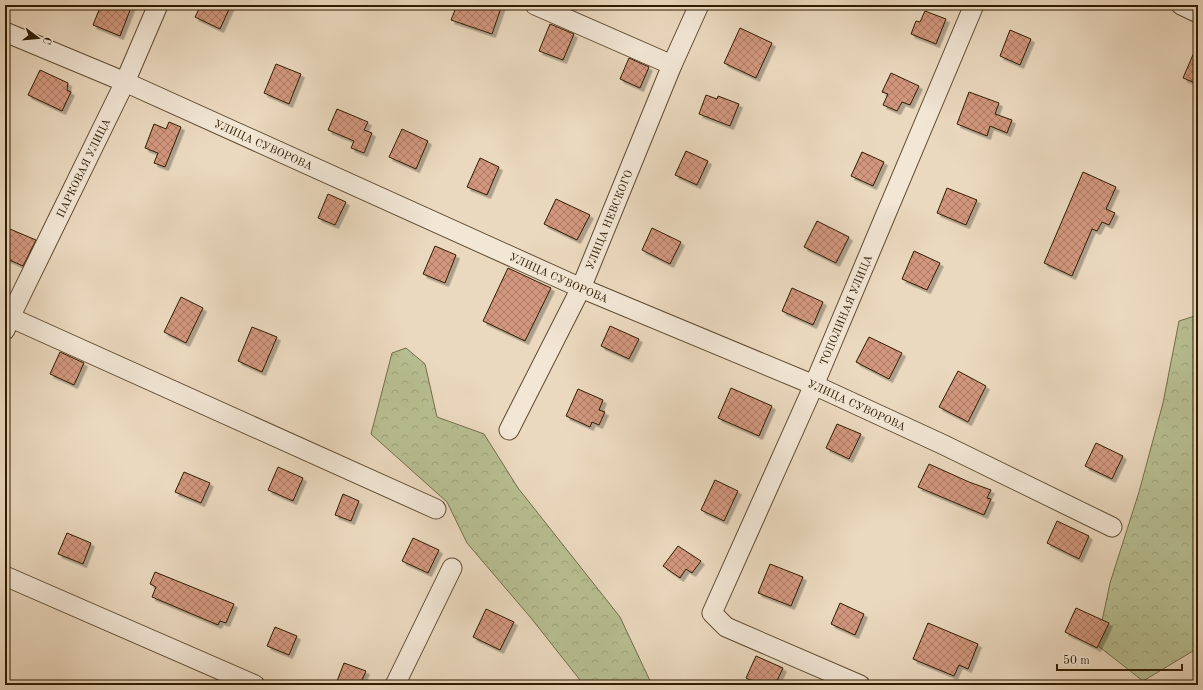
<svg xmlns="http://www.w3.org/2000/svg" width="1203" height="690" font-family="'Old Standard TT',serif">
	<defs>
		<pattern id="forest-crowns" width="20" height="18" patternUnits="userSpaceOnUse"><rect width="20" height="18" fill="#b7bf92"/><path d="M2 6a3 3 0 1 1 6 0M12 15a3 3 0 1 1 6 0" fill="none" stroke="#9ea47c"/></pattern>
		<pattern id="building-cross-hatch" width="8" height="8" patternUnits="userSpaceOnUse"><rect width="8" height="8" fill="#d2977e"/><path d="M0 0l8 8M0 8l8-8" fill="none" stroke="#ab7a65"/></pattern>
		<filter id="shadow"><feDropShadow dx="3.5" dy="3.5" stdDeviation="0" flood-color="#0004"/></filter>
	</defs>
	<rect width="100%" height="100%" fill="#ebd9bf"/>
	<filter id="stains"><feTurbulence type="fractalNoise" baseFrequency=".005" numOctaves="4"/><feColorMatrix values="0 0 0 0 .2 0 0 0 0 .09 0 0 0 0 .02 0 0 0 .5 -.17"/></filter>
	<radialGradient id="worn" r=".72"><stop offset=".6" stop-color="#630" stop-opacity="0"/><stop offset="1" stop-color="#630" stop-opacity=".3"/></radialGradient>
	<path fill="url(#forest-crowns)" stroke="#736e49" d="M 1198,315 L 1198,648 L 1143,681 L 1097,645 L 1110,583 L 1139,492 L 1163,403 L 1179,321 Z
		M 406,348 L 425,364 L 437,417 L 484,434 L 518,488 L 620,617 L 652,685 L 584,685 L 531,618 L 467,543 L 447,502 L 371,434 L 392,353 Z"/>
	<path fill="url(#building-cross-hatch)" stroke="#2f1c00" filter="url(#shadow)" d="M 101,5 L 132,5 L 120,36 L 93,25 Z
		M 201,5 L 231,5 L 220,29 L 195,17 Z
		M 457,5 L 502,5 L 492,34 L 451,20 Z
		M 925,11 L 946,19 L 936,44 L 911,34 L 916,21 L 920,22 Z
		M 550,24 L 574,34 L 563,60 L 539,51 Z
		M 740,28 L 772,43 L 756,78 L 724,63 Z
		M 1010,30 L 1031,39 L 1020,65 L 1000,56 Z
		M 1198,43 L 1198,84 L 1183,78 Z
		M 629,58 L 649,67 L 640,88 L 620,79 Z
		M 276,64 L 301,74 L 289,104 L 264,93 Z
		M 40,70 L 68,83 L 67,90 L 71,92 L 62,111 L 28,95 Z
		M 891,73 L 919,86 L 910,105 L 902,102 L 897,111 L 883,105 L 888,94 L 882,92 Z
		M 969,92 L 999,103 L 995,114 L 1012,120 L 1007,133 L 990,126 L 987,136 L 957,124 Z
		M 706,95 L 717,99 L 718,96 L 739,104 L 730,126 L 699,114 Z
		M 337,109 L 368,122 L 364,130 L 372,133 L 364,153 L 351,148 L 354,141 L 328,130 Z
		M 169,122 L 181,127 L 165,167 L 154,163 L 158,153 L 145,148 L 154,124 L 166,129 Z
		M 402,129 L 428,141 L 416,169 L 389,157 Z
		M 686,151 L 708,161 L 697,185 L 675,175 Z
		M 862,152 L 884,162 L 873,186 L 851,176 Z
		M 480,158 L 499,167 L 487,195 L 467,187 Z
		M 1083,172 L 1116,187 L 1106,209 L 1115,213 L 1109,225 L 1102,222 L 1097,231 L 1092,229 L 1072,276 L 1044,263 Z
		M 947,188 L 977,200 L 966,225 L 937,213 Z
		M 328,194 L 346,202 L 335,225 L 318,218 Z
		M 556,199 L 590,215 L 577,240 L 544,224 Z
		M 817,221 L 849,237 L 836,263 L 804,247 Z
		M 5,227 L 36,240 L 23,266 L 5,258 Z
		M 652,228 L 681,242 L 670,264 L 642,250 Z
		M 435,246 L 456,255 L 445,283 L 423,274 Z
		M 914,251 L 940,263 L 927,290 L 902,279 Z
		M 508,268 L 551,288 L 525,341 L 483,321 Z
		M 792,288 L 823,302 L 813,325 L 782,311 Z
		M 181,297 L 203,308 L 186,343 L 164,332 Z
		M 610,326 L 639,339 L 629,359 L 601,346 Z
		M 252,327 L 277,337 L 262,372 L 238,361 Z
		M 869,337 L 902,353 L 889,379 L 856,362 Z
		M 60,352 L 84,363 L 74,385 L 50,374 Z
		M 958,371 L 986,386 L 968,422 L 939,407 Z
		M 731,388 L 772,406 L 759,436 L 718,418 Z
		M 578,389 L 603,400 L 599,410 L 605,412 L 599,425 L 592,422 L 590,427 L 566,416 Z
		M 837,424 L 861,434 L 849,459 L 826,448 Z
		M 1096,443 L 1123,456 L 1112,479 L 1085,466 Z
		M 929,464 L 969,482 L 991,490 L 987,498 L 991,499 L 984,515 L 918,487 Z
		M 278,467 L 303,478 L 293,501 L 268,490 Z
		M 184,472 L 210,483 L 201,503 L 175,492 Z
		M 715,480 L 738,491 L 724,521 L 701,510 Z
		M 343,494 L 359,501 L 351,521 L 335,515 Z
		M 1057,521 L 1089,536 L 1079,559 L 1047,543 Z
		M 67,533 L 91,543 L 83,564 L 58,554 Z
		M 413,538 L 439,550 L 428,573 L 402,561 Z
		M 678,546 L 701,561 L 692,573 L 686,569 L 680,578 L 663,566 Z
		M 770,564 L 803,577 L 791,606 L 758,593 Z
		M 155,572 L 234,604 L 226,623 L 220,621 L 218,625 L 152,597 L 156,587 L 150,584 Z
		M 840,603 L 864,614 L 855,635 L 831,624 Z
		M 1076,608 L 1109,623 L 1097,648 L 1065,632 Z
		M 486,609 L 514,622 L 500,650 L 473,637 Z
		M 928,623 L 978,644 L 968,669 L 959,665 L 954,676 L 913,659 Z
		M 275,627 L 297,636 L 289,655 L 267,646 Z
		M 756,656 L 783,668 L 775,685 L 760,685 L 746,678 Z
		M 344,663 L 366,671 L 360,685 L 347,685 L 337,681 Z"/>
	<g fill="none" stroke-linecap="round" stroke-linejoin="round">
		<g stroke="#5e4b30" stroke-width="21">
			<g id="minor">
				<path d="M 535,5 L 672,65"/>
				<path d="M 1181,5 L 1198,13"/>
				<path id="s1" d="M 5,32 L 125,82 L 581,288 L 814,385 L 944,445 L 1112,527"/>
				<path d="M 5,315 L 436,509"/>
				<path id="s2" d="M 5,330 L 15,307 L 125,82 L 158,5"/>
				<path id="s3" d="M 509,430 L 581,288 L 672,65 L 699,5"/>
				<path d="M 5,576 L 255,685"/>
				<path d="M 395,685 L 452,568"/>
				<path id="s4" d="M 860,685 L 726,627 L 712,613 L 814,385 L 974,5"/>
			</g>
		</g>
		<use href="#minor" stroke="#f2e6d5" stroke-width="19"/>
	</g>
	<g text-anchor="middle" stroke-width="3" stroke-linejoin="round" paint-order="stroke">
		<g font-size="11" fill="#2f1c00" stroke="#f2e6d5">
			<text dy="4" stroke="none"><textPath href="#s1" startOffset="282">УЛИЦА СУВОРОВА</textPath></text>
			<text dy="4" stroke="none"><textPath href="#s2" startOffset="180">ПАРКОВАЯ УЛИЦА</textPath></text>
			<text dy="4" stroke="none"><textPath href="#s3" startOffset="233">УЛИЦА НЕВСКОГО</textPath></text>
			<text dy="4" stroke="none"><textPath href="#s1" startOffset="606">УЛИЦА СУВОРОВА</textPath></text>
			<text dy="4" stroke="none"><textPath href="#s4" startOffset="497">ТОПОЛИНАЯ УЛИЦА</textPath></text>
			<text dy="4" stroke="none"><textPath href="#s1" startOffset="930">УЛИЦА СУВОРОВА</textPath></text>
		</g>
	</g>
	<rect width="1203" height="690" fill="none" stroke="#ebd9bf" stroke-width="20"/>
	<rect x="6" y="6" width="1191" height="678" fill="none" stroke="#2f1c00" stroke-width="2"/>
	<rect x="10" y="10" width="1183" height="670" fill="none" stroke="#2f1c00"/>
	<g transform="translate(38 38) rotate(106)" stroke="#f2e6d5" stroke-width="3" paint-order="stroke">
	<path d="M0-3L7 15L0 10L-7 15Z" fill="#2f1c00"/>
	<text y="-6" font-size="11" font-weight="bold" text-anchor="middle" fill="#2f1c00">С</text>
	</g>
	<path d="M1057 664v6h125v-6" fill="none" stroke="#2f1c00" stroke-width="2"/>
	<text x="1063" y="664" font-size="12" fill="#2f1c00" stroke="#f2e6d5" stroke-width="3" paint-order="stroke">50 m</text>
	<rect width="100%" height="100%" filter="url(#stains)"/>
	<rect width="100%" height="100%" fill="url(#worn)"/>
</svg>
